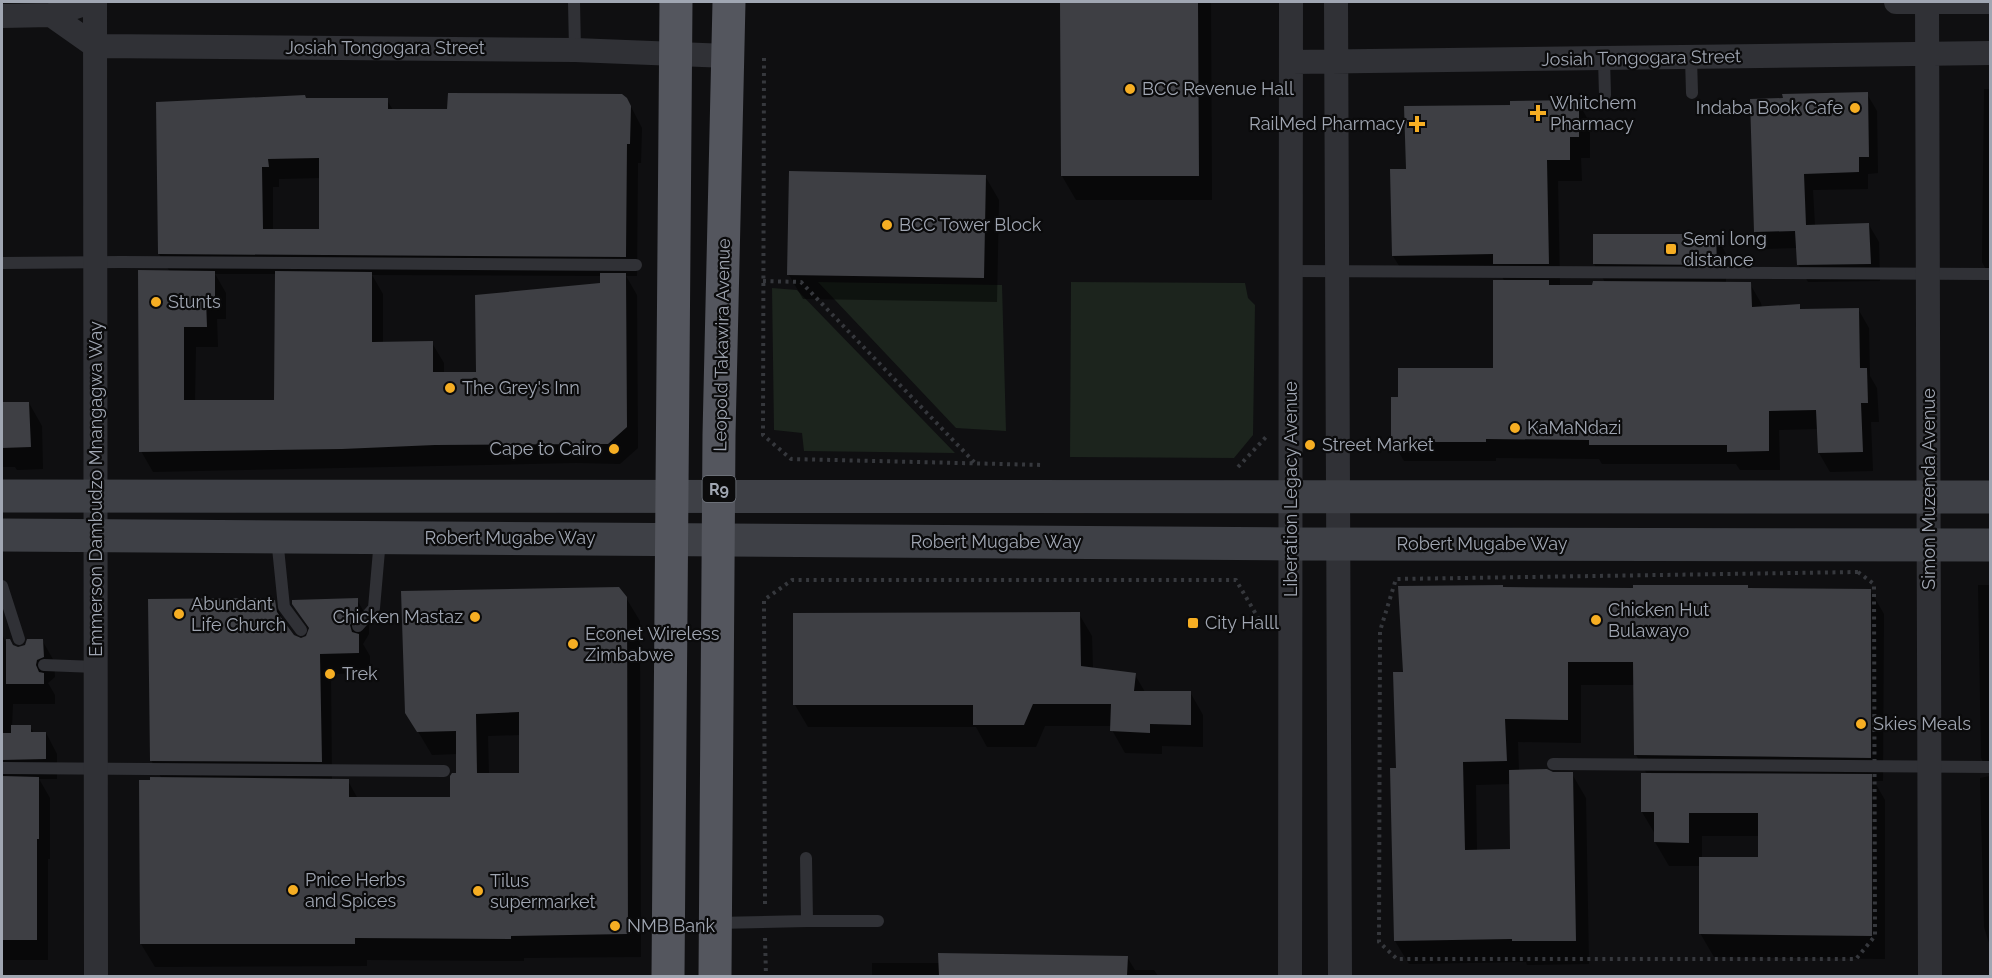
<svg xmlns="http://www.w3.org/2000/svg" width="1992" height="978" font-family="Raleway,sans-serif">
	<rect width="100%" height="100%" fill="#0f0f11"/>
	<path fill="#1c241d" d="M 818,282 L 1002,285 L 1006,431 L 956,428 Z
		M 1071,282 L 1245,283 L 1248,298 L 1255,305 L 1253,435 L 1234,458 L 1070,457 Z
		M 772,288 L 797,290 L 955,453 L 804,451 L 802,433 L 774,430 Z"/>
	<path fill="#0007" fill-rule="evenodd" d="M 1062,2 L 1211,2 L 1212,200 L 1076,200 L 1062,176 Z
		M 1984,89 L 1990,89 L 1990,277 L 1982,262 Z
		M 1867,94 L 1877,111 L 1878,173 L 1868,174 L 1868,189 L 1813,190 L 1815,226 L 1869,225 L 1879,242 L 1880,281 L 1808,282 L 1798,264 L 1798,248 L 1765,249 L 1755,232 Z
		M 307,100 L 387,100 L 393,110 L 449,110 L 628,101 L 642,128 L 641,163 L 638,163 L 637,276 L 626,276 L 637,295 L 638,448 L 620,464 L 576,463 L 153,472 L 141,451 L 170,272 L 159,254 ZM 321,178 L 321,230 L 273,230 L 273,187 L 279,187 L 279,179 ZM 215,274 L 276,274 L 276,401 L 195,401 L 196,347 L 218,347 L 217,319 L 226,319 L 226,293 ZM 372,275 L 601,276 L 602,284 L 477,373 L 444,373 L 444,363 L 432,343 L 383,344 L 383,294 Z
		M 1578,102 L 1590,123 L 1590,158 L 1581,158 L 1582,181 L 1558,181 L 1560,286 L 1593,286 L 1605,282 L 1594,264 L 1716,235 L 1726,254 L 1726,284 L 1750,284 L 1761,303 L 1762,308 L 1799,306 L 1801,310 L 1858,309 L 1869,328 L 1870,376 L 1877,388 L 1879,422 L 1871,422 L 1873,471 L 1830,472 L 1819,453 L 1818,429 L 1779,430 L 1780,470 L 1740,470 L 1736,464 L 1602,464 L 1599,459 L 1496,458 L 1496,461 L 1404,461 L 1393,442 L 1400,399 L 1494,369 L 1505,282 L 1501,275 L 1406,277 L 1393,256 L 1408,170 L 1512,106 Z
		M 985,176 L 999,200 L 997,302 L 803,299 L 789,275 Z
		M 29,403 L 42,426 L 43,469 L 17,470 L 15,467 L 2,467 L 2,404 Z
		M 1978,585 L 1990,585 L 1990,774 L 1981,758 Z
		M 1747,586 L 1749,590 L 1870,590 L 1884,614 L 1883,781 L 1874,781 L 1885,800 L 1885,959 L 1714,957 L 1700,933 L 1700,866 L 1669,866 L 1655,842 L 1655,834 L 1642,812 L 1647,774 L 1636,755 L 1635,685 L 1581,685 L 1581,743 L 1518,742 L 1519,771 L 1572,774 L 1586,798 L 1589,964 L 1527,965 L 1526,962 L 1409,964 L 1395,941 L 1397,770 L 1404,674 L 1504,589 L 1634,589 ZM 1511,784 L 1512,850 L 1477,851 L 1476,785 ZM 1702,836 L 1760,836 L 1760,859 L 1702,858 Z
		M 626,598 L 640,621 L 641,957 L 524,958 L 524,961 L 367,960 L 367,966 L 155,967 L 141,944 L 162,779 L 151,760 L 266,602 L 274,602 L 287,628 L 293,636 L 301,640 L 308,637 L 310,631 L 293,603 L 357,600 L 369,620 L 369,634 L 363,644 L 370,656 L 370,673 L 331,674 L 332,781 L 348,781 L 358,799 L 452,799 L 457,774 L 457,754 L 432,755 L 407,713 ZM 520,735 L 520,775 L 489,775 L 488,736 Z
		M 1079,614 L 1092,636 L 1093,669 L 1135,675 L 1145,692 L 1190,692 L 1203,715 L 1203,747 L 1162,746 L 1162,754 L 1125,753 L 1112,730 L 1112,726 L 1045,726 L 1036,747 L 987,747 L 976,727 L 808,727 L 795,705 Z
		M 2,634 L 5,641 L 9,640 L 13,646 L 18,649 L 42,640 L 54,661 L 55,677 L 48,683 L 55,695 L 55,704 L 13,704 L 12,726 L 30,727 L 34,733 L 46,733 L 57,754 L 57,779 L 39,779 L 50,798 L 50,859 L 48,859 L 48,960 L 2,960 Z
		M 1990,776 L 1990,946 L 1984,927 L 1980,778 Z
		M 1127,957 L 1135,970 L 1154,970 L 1158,976 L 872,976 L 872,963 L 940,963 Z"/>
	<path fill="#3e3f44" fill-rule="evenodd" d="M 1060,2 L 1198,2 L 1199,176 L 1061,176 Z
		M 1868,92 L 1869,157 L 1859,157 L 1859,172 L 1804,174 L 1806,225 L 1869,223 L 1871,264 L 1797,265 L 1795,231 L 1754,232 L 1750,99 L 1783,98 L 1782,94 Z
		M 448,93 L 622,94 L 627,98 L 631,106 L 630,144 L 627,144 L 626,257 L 158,254 L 156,102 L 305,95 L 306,98 L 388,98 L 388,109 L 447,109 ZM 319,158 L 319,229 L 263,229 L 262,167 L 269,167 L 268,159 Z
		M 1579,100 L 1579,137 L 1570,137 L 1570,160 L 1547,160 L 1549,264 L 1493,264 L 1493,254 L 1392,256 L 1390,169 L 1406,169 L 1404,106 L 1510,105 L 1510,101 Z
		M 789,171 L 986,175 L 984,278 L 787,275 Z
		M 1593,234 L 1716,234 L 1717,265 L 1593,264 Z
		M 138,270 L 215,271 L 215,299 L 206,299 L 207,327 L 184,327 L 184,400 L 274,400 L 275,271 L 372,272 L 372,342 L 433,341 L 433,372 L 476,372 L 475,295 L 600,283 L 600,273 L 626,273 L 627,427 L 608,444 L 435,445 L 342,449 L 139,452 Z
		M 1493,280 L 1549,280 L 1549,285 L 1592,285 L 1593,281 L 1751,282 L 1752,307 L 1800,304 L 1800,309 L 1859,308 L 1860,368 L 1867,368 L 1868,403 L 1861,403 L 1863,452 L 1818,453 L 1816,410 L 1769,411 L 1769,451 L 1727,452 L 1727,445 L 1589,445 L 1589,440 L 1486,439 L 1486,442 L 1391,442 L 1391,397 L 1398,397 L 1398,368 L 1493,368 Z
		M 2,402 L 29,402 L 31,447 L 2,448 Z
		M 1503,585 L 1503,587 L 1633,588 L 1633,585 L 1748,585 L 1748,588 L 1871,589 L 1871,758 L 1634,755 L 1633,662 L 1568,662 L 1568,720 L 1505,719 L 1507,761 L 1463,762 L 1465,850 L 1510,849 L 1509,770 L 1547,769 L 1553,772 L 1573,772 L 1576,941 L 1512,941 L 1512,939 L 1394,941 L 1390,768 L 1396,768 L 1393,672 L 1403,672 L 1398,586 Z
		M 619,587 L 627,597 L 628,934 L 511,936 L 511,939 L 355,938 L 355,944 L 140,944 L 139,780 L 150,780 L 150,777 L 349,779 L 349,797 L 450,797 L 450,776 L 452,773 L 456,773 L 456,731 L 417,732 L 405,713 L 401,591 ZM 519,712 L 519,773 L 477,773 L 476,714 Z
		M 265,598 L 265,600 L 275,600 L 277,612 L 294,635 L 301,638 L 306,636 L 309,628 L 292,604 L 292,600 L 358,598 L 358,613 L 350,625 L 352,632 L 359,634 L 359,653 L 320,654 L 322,762 L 150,761 L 148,599 Z
		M 1080,612 L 1081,666 L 1136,673 L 1134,691 L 1191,691 L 1191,725 L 1150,724 L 1150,733 L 1110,731 L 1111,704 L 1033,704 L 1024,725 L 973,725 L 973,705 L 793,705 L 793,613 Z
		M 6,639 L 10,639 L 13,645 L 18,647 L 25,645 L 27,639 L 43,639 L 44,657 L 37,660 L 36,665 L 39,672 L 44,673 L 44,684 L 6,684 Z
		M 11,725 L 31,725 L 31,732 L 46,732 L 46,759 L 2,760 L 2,733 L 11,733 Z
		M 1641,773 L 1872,774 L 1872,936 L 1699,934 L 1699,857 L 1758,857 L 1758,813 L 1689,813 L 1689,843 L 1654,842 L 1654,812 L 1641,812 Z
		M 2,776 L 39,777 L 39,839 L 37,839 L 37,940 L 2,940 Z
		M 938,953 L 1128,956 L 1127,976 L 939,976 Z"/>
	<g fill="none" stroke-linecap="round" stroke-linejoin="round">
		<path stroke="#36383d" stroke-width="4" stroke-dasharray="3 4.5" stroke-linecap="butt" d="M 764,58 L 763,435 L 791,459 L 1043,465
			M 763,281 L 801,282 L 975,463
			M 1238,467 L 1266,437
			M 1858,572 L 1874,584 L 1875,936 L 1856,959 L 1397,959 L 1379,942 L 1380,631 L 1396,579 Z
			M 765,904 L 764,600 L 792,580 L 1236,580 L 1264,628
			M 765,938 L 766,976"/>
		<path stroke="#303136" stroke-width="12" d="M 574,2 L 575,50
			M 1691,58 L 1692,93
			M 1604,59 L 1605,95
			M 2,263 L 121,262 L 636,265
			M 1292,271 L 1990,274
			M 277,538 L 284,607 L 301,630
			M 2,586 L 19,639
			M 358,626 L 374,608 L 380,539
			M 44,665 L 96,667
			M 1553,764 L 1990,767
			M 2,768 L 444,771
			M 806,858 L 807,921 L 878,921
			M 716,923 L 807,921"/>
		<path stroke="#303136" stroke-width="24" d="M 95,2 L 96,976
			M 1336,2 L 1340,976
			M 1896,2 L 1990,2
			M 1927,2 L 1930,976
			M 51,15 L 95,46 L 575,50 L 728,56
			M 2,16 L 51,15 L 90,2
			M 1292,62 L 1990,53
			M 1290,976 L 1291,2"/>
		<path stroke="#3e4046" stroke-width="33" d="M 2,496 L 1990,497
			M 2,535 L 1290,544 L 1990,545"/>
		<path stroke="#54565e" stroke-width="33" d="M 668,976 L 676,2
			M 715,976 L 719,435 L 729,2"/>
	</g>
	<g fill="#f6ae23" stroke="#0b0b0c" stroke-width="2">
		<circle cx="1130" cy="89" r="6"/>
		<circle cx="1855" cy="108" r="6"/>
		<path d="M1535 104h6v6h6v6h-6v6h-6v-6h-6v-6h6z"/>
		<path d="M1414 115h6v6h6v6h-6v6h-6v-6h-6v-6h6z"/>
		<circle cx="887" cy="225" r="6"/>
		<rect x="1665" y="243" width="12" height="12" rx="3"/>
		<circle cx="156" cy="302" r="6"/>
		<circle cx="450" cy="388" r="6"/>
		<circle cx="1515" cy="428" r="6"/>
		<circle cx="1310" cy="445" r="6"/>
		<circle cx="614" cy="449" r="6"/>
		<circle cx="179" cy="614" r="6"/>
		<circle cx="475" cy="617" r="6"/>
		<circle cx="1596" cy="620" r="6"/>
		<rect x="1187" y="617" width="12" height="12" rx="3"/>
		<circle cx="573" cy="644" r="6"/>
		<circle cx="330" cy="674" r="6"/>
		<circle cx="1861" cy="724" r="6"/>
		<circle cx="293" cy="890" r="6"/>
		<circle cx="478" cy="891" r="6"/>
		<circle cx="615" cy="926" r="6"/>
	</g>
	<g text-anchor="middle" stroke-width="4.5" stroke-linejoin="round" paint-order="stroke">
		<rect fill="#0b0b0c" stroke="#737880" stroke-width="1.5" x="702.5" y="476" width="33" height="26" rx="4.5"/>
		<g font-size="16" font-weight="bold" fill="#a0a6b2">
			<text x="719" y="495">R9</text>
		</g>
		<g font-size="18" fill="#a0a6b2" stroke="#0b0b0c">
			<text x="385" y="54">Josiah Tongogara Street</text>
			<text transform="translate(1641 58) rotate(-1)" y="6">Josiah Tongogara Street</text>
			<text transform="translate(722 345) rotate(-89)" y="6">Leopold Takawira Avenue</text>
			<text transform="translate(96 489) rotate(-90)" y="6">Emmerson Dambudzo Mnangagwa Way</text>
			<text transform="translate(1291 489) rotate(-90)" y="6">Liberation Legacy Avenue</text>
			<text transform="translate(1929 489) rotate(-90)" y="6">Simon Muzenda Avenue</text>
			<text x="510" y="544">Robert Mugabe Way</text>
			<text x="996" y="548">Robert Mugabe Way</text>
			<text x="1482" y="550">Robert Mugabe Way</text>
		</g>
		<g font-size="18" fill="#a0a6b2" stroke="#0b0b0c" text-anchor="start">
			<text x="1142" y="95">BCC Revenue Hall</text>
			<text x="1550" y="109">Whitchem<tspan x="1550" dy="21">Pharmacy</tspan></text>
			<text x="1843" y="114" text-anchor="end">Indaba Book Cafe</text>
			<text x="1405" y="130" text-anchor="end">RailMed Pharmacy</text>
			<text x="899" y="231">BCC Tower Block</text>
			<text x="1683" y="245">Semi long<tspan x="1683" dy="21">distance</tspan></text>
			<text x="168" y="308">Stunts</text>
			<text x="462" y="394">The Grey's Inn</text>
			<text x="1527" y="434">KaMaNdazi</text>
			<text x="1322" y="451">Street Market</text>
			<text x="602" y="455" text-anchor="end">Cape to Cairo</text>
			<text x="191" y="610">Abundant<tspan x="191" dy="21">Life Church</tspan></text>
			<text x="1608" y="616">Chicken Hut<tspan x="1608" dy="21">Bulawayo</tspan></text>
			<text x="463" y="623" text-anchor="end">Chicken Mastaz</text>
			<text x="1205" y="629">City Halll</text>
			<text x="585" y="640">Econet Wireless<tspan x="585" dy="21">Zimbabwe</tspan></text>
			<text x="342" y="680">Trek</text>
			<text x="1873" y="730">Skies Meals</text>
			<text x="305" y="886">Pnice Herbs<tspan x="305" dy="21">and Spices</tspan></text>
			<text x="490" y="887">Tilus<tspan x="490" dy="21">supermarket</tspan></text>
			<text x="627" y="932">NMB Bank</text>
		</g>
	</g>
	<rect width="1992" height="978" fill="none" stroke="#a0a6b2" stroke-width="6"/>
</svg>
